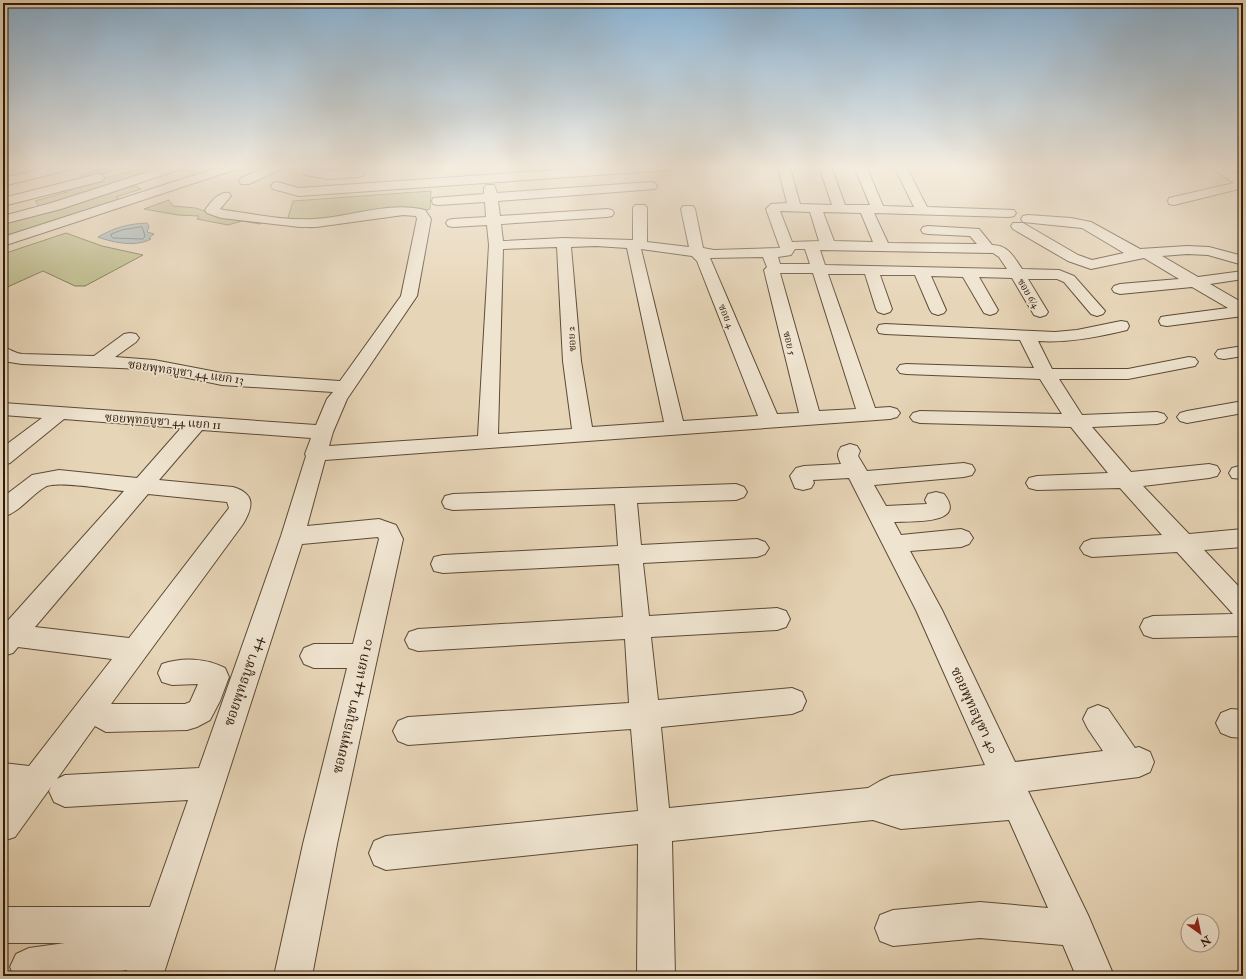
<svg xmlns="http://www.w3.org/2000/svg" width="1246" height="979" font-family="'IM FELL Double Pica','Noto Serif Thai',serif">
	<rect width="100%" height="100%" fill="#e7d5b7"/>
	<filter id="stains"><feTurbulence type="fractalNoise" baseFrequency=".005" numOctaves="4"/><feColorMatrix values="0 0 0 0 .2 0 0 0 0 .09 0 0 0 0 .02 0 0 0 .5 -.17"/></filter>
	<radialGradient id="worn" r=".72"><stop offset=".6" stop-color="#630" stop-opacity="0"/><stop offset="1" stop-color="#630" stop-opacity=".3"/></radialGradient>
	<path fill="#bcbc8a" stroke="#756c4a" d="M 114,166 L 135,166 L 86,178 L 80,175 Z
		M 150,166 L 161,170 L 40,207 L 35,201 L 67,192 L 62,189 Z
		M 127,186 L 130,187 L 135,186 L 141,189 L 116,197 L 120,200 L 3,239 L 3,222 Z
		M 431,191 L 430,209 L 413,214 L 310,228 L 288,218 L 293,201 Z
		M 169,200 L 173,206 L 196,208 L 207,212 L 271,217 L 260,224 L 242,221 L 228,225 L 197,219 L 199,216 L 178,215 L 144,209 Z
		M 66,233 L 102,246 L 143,255 L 85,286 L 75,286 L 43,271 L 3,289 L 3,254 Z"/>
	<path fill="#9db5bb" stroke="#717775" d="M 147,223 L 149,226 L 147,232 L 154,234 L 149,238 L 151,239 C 136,247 114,243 98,237 C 116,227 127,224 147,223 Z"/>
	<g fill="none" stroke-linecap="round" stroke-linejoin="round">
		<path stroke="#666863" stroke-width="1" d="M 142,227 L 145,236 L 143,239 L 113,238 L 111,236 L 111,234 L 122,230 Z"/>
		<g stroke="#5c4a36" stroke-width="2">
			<path id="minor" d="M 55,166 L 78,166 L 76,168 L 3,186 L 3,178 Z
				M 167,166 L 186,166 L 184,168 L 61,209 L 3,224 L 3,216 L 51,203 Z
				M 223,166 L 242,166 L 240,168 L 3,246 L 3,237 Z
				M 269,166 L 286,166 L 284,168 L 249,184 L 241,184 L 239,181 L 241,178 Z
				M 613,166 L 676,166 L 670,170 L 299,196 L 273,189 L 271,186 L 273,183 L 277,182 L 299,188 Z
				M 779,166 L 789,166 L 790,168 L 800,204 L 832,205 L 819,166 L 831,166 L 845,205 L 870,205 L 854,166 L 866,166 L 883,206 L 914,207 L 894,166 L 906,166 L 927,207 L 1014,210 L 1016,213 L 1014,216 L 1009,217 L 874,213 L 888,243 L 977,244 L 970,236 L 928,234 L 923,233 L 921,230 L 923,227 L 928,226 L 979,229 L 992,245 C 1008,245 1014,257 1022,269 L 1059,270 L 1074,276 L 1105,311 L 1103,314 L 1097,316 L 1091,314 L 1064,282 L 1057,279 L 1028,279 L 1048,312 L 1046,315 L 1040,317 L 1034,315 L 1012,278 L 979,277 L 998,310 L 996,313 L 990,315 L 984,313 L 963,277 L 931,276 L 946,310 L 944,313 L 938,315 L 932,313 L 930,310 L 915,275 L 880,275 L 892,309 L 890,312 L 884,314 L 878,312 L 876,309 L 865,274 L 828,274 L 875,408 L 890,407 L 897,409 L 900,413 L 897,417 L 890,419 L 325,460 L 307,526 L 379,519 L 396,525 L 403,539 L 337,844 L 312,976 L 274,976 L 303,844 L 347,668 L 314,668 L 304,664 L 300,656 L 304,648 L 314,644 L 353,644 L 379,539 L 378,537 L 302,544 L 163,976 L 125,976 L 127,970 L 91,976 L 14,976 L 10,967 L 16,954 L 29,948 L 65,943 L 3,943 L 3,907 L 150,907 L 188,800 L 65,807 L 54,802 L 49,791 L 51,787 L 15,837 L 3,841 L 3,799 L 7,794 L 3,793 L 3,763 L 29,766 L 112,659 L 18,647 L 13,653 L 3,656 L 3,626 L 124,491 C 109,490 57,480 45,487 C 30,496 20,512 3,517 L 3,497 L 32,475 L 59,470 L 137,478 L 181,428 L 64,419 L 10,463 L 3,465 L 3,447 L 42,418 L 3,415 L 3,403 L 316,425 L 327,399 L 333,392 L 222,385 L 144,369 L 22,364 L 3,361 L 3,347 C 10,349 14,353 22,354 L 94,356 L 124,334 L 130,333 L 136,334 L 139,338 L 136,342 L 115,357 L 154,360 L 222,373 L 340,381 L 401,296 L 417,219 L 416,216 L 403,215 L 316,227 L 300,227 L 221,218 L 207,213 L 205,210 C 211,202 219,191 229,193 L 231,196 L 220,209 L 224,210 C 254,214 285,221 315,219 C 351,217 389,201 425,210 L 431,219 L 417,296 L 347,399 L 333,432 L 329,446 L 478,436 L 489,245 L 487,225 L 453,227 L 448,226 L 446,223 L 448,220 L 453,219 L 486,217 L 485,202 L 438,205 L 433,204 L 432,201 L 433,198 L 484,194 L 484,188 L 486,185 L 494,185 L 497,193 L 651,182 L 655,183 L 657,186 L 655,189 L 498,201 L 500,216 L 607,209 L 612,210 L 614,213 L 612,216 L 607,217 L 501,224 L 503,241 L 564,238 L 633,240 L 633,208 L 635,205 L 645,205 L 647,208 L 647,242 L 689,247 L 681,209 L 683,206 L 693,206 L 695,209 L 703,248 L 714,250 L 780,248 L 766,209 L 771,204 L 787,203 L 778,168 ZM 780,211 L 810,212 L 819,241 L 792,242 ZM 823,212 L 861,213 L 873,242 L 834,241 ZM 596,246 L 627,248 L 664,422 L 592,427 L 581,361 L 571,247 ZM 557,247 L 563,361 L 572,429 L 498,434 L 503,249 ZM 641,249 L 692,256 L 697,261 L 758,416 L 683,421 ZM 795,249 L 805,249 L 810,264 L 780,264 L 778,257 L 791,255 ZM 820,250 L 993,253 L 999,257 L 1007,269 L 825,265 ZM 763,257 L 767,267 L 764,270 L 799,413 L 777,414 L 710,258 ZM 780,273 L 813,273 L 856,409 L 819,411 ZM 202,430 L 311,438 L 305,454 L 306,456 L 281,536 L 199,768 L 65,775 L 57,779 L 95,726 L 106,732 L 187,730 L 197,727 L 210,720 L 220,701 L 229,677 L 225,668 C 206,658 182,657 162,664 L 158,673 L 162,682 L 172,685 L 198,684 L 190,702 L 185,704 L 111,704 L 243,524 C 253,507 256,494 233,487 L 159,480 ZM 148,494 L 227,502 L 229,508 L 129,638 L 35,627 Z
				M 1208,166 L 1223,166 L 1243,178 L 1243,188 L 1174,205 L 1169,204 L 1168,201 L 1169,198 L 1234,183 Z
				M 309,168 L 329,171 L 358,169 L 362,170 L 364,173 L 362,176 L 358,177 L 329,179 L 305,175 L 303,172 L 305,169 Z
				M 98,174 L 102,175 L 104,178 L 102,181 L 3,206 L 3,198 Z
				M 1028,215 L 1071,218 L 1091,222 L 1140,249 L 1187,246 L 1209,247 L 1243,256 L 1243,265 L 1208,255 L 1187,254 L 1162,256 L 1198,277 L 1243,271 L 1243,279 L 1210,284 L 1243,303 L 1243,316 L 1167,326 L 1161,325 L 1159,321 L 1161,317 L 1167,316 L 1228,308 L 1192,287 L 1120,294 L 1114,292 L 1112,289 L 1114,286 L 1120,284 L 1179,279 L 1144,258 L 1091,269 L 1068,261 L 1013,229 L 1011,226 L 1013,223 L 1023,223 L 1078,255 L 1092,260 L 1124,253 L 1082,228 L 1023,222 L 1021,219 L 1023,216 Z
				M 1121,321 L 1127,322 L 1129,326 L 1127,330 C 1098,337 1068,343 1038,341 L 1052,369 L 1128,369 L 1189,357 L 1195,358 L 1198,362 L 1195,366 L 1128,379 L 1059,379 L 1082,415 L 1157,412 L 1164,414 L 1167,418 L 1164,422 L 1157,424 L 1092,427 L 1131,472 L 1209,464 L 1217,466 L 1220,471 L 1217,476 L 1209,478 L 1143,486 L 1189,534 L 1243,529 L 1243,547 L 1204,550 L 1243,591 L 1243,636 L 1153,638 L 1144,635 L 1140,627 L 1144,619 L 1153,616 L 1233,614 L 1177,552 L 1092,557 L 1084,554 L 1080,548 L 1084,542 L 1092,539 L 1162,535 L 1120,488 L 1037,490 L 1029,488 L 1026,483 L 1029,478 L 1037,476 L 1108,473 L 1071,427 L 920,423 L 913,421 L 910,417 L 913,413 L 920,411 L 1062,414 L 1040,379 L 906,374 L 900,373 L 897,369 L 900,365 L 906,364 L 1034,368 L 1020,340 L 885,334 L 879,333 L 877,329 L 879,325 L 885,324 L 1055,332 L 1077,330 Z
				M 1243,346 L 1243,356 L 1224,359 L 1218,358 L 1215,354 L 1218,350 Z
				M 1243,401 L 1243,413 L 1187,423 L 1180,421 L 1177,417 L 1180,413 L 1187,411 Z
				M 850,444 L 857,446 L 860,451 L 858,456 L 867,471 L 964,463 L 972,465 L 975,470 L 972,475 L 964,477 L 874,485 L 886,506 L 927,504 L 925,500 L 928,494 L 936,492 L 944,494 C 968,525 912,521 894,522 L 901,535 L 961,529 L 969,532 L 973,538 L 969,544 L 961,547 L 910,551 L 942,610 L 1015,762 L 1103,751 L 1088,729 L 1083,719 L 1088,709 L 1098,705 L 1108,709 L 1135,748 L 1139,747 L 1150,752 L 1154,762 L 1150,772 L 1139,777 L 1028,791 L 1088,915 L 1114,976 L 1076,976 L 1063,945 L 980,938 L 893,946 L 880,941 L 875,928 L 880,915 L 893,910 L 980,902 L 1048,908 L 1009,820 L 901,829 L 873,820 L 672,841 L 675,976 L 637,976 L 638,844 L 386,870 L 374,865 L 369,853 L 374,841 L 386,836 L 638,811 L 631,729 L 408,745 L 398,741 L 393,731 L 398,721 L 408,717 L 629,703 L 625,639 L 418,651 L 409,648 L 405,640 L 409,632 L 418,629 L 623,617 L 619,564 L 443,573 L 434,571 L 431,564 L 434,557 L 443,555 L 618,546 L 615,504 L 453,510 L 445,508 L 442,502 L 445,496 L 453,494 L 736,484 L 744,487 L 747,492 L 744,497 L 736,500 L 637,503 L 641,545 L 757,539 L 765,542 L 769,548 L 765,554 L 757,557 L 643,563 L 649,616 L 777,608 L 786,611 L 790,619 L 786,627 L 777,630 L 651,637 L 658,700 L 792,688 L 802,692 L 806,701 L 802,710 L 792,714 L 661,727 L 669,808 L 868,788 L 880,781 L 891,776 L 985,765 L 916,610 L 849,478 L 813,480 L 814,483 L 811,488 L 803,490 L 795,488 L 790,476 L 796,468 L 804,466 L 841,464 C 838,457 836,454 841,447 Z
				M 1243,465 L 1243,479 L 1232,478 L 1229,473 L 1232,468 Z
				M 1231,709 L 1243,710 L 1243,738 L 1231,737 L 1221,733 L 1216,723 L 1221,713 Z"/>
		</g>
		<use href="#minor" fill="#efe4d0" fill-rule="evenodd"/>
	</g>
	<linearGradient id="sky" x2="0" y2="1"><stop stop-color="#8ab4d6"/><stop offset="0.55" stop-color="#f4ecdf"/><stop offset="1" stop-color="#f4ecdf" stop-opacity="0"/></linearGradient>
	<rect width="1246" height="303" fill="url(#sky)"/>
	<g text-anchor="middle" stroke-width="3.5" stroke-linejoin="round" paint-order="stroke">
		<g font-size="10" fill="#2e1b0b" stroke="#efe4d0">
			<text transform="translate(1029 293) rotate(59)" y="4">ซอย 6/4</text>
			<text transform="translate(727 316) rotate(68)" y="4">ซอย 4</text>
			<text transform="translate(571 339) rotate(-94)" y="4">ซอย 2</text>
			<text transform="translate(790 343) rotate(76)" y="4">ซอย 5</text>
		</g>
		<g font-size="12" fill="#2e1b0b" stroke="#efe4d0">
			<text transform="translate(186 372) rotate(8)" y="4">ซอยพุทธบูชา 44 แยก 13</text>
			<text transform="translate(163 421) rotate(4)" y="4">ซอยพุทธบูชา 44 แยก 11</text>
		</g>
		<g font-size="14" fill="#2e1b0b" stroke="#efe4d0">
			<text transform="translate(243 681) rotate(-71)" y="5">ซอยพุทธบูชา 44</text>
			<text transform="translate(352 706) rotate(-77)" y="5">ซอยพุทธบูชา 44 แยก 10</text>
			<text transform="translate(975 710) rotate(65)" y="5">ซอยพุทธบูชา 40</text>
		</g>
	</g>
	<rect width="1246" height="979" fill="none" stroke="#e7d5b7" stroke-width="16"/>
	<rect x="4" y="4" width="1238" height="971" fill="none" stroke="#2e1b0b" stroke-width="2"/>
	<rect x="8" y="8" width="1230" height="963" fill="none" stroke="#2e1b0b"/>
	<g transform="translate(1200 933) rotate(147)"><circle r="19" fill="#efe4d0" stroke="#a29481"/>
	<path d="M0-3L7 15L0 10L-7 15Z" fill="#8f2418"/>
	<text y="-6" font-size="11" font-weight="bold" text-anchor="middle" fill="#2e1b0b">N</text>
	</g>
	<rect width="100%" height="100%" filter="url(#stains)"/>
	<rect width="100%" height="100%" fill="url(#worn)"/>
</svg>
